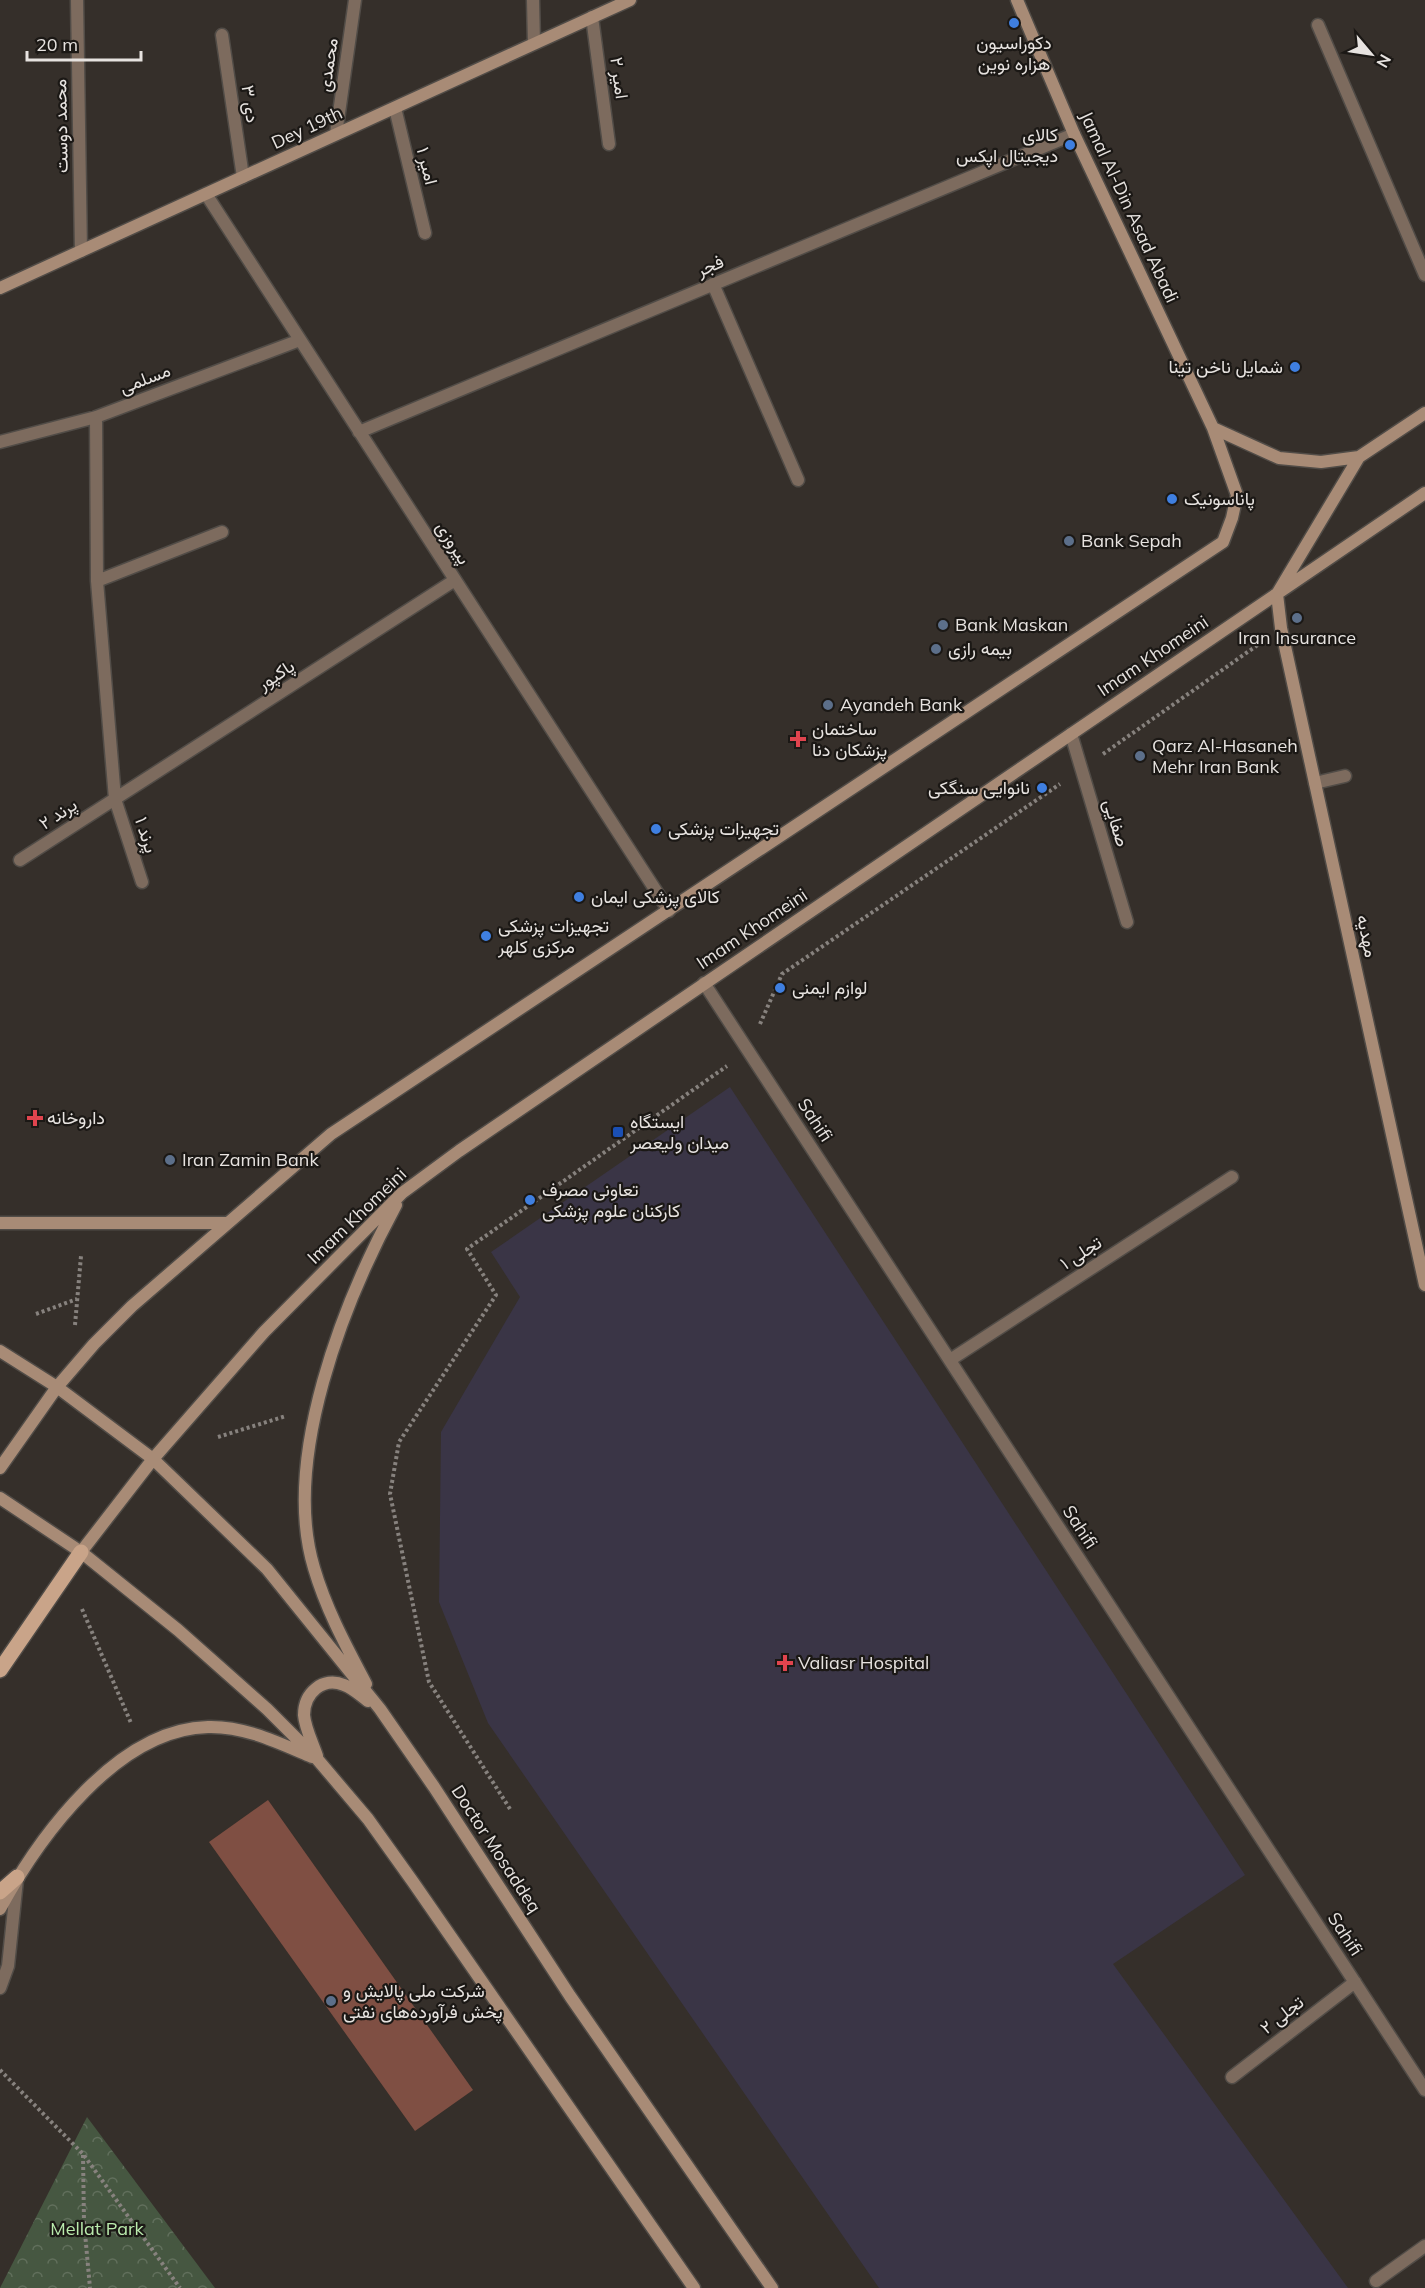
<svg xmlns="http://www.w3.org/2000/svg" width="1425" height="2288" font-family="Mulish,Vazirmatn,sans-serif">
	<defs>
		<pattern id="park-crowns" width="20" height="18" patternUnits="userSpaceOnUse" patternTransform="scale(1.5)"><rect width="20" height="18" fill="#465741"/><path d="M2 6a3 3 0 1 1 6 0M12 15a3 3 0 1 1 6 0" fill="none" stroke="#616f5c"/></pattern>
	</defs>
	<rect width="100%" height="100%" fill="#352f2a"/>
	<path fill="#3a3546" d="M 730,1087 L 1245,1875 L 1113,1964 L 1348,2288 L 879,2288 L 488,1723 L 439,1602 L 441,1432 L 520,1297 L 491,1252 Z"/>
	<path fill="url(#park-crowns)" d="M 87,2117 L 215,2288 L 0,2288 Z"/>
	<path fill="#7f4f43" d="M 268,1800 L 473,2090 L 415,2131 L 209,1842 Z"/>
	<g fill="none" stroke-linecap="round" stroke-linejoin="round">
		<g stroke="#514c47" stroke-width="15">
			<path id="lane" d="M 1315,783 L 1345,776
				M 0,1988 L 8,1966 L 17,1880"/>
		</g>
		<g stroke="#514c47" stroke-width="15">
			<path id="street" d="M 77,0 L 81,251
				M 533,0 L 534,43
				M 592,17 L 609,144
				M 1318,25 L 1425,275
				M 222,35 L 243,177
				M 395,108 L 425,233
				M 336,134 L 355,0
				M 206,194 L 669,911
				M 713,284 L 798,480
				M 96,417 L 97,581 L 115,799 L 142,882
				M 359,432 L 1074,134
				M 0,442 L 96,417 L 300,340
				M 97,581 L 222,532
				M 1071,734 L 1127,922
				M 20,860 L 455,580
				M 704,983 L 1425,2090
				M 950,1360 L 1232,1177
				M 1232,2077 L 1355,1982
				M 1376,2281 L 1425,2246"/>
		</g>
		<g stroke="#514c47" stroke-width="15">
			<path id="secondary" d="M 0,288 L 630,0
				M 1425,413 L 1359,457 L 1277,594 L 1281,628 L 1425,1285
				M 1213,428 L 1279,458 L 1321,462 L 1359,457
				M 0,1223 L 225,1223
				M 0,1351 L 57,1387 L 153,1459 L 267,1569 L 380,1709 L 434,1787 L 570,1996 L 772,2288
				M 0,1468 L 57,1387 L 94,1344 L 132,1306 L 331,1134 L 1223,542 L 1232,518 L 1237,495 L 1213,428 L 1074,134 L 1017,0
				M 0,1498 L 81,1552 L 178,1630 L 267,1709 L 318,1760 L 368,1819 L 413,1882 L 694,2288
				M 81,1552 L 153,1459 L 264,1332 L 402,1193 L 459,1151 L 1425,493
				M 366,1684 C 346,1646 326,1609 314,1568 C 281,1459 344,1301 396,1205
				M 317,1756 C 313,1744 305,1728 304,1715 C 304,1693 323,1676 344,1685 C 353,1688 361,1696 368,1701
				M 0,1909 C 39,1837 117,1729 208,1727 C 245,1726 279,1743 312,1757"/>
		</g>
		<g stroke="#514c47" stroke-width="18">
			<path id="primary" d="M 0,1670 L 81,1552
				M 0,1892 L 17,1877"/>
		</g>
		<path stroke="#87827e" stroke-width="4" stroke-dasharray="3 3" stroke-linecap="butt" d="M 1103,754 L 1259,644
			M 760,1024 L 782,974 L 1060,784
			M 36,1314 L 77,1299
			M 75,1325 L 81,1256
			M 218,1437 L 286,1416
			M 82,1609 L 131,1723
			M 510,1809 L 429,1682 L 390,1494 L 399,1442 L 496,1295 L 467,1249 L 727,1066
			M 0,2070 L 83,2154 L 180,2288
			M 83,2155 L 84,2222 L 90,2288"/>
		<use href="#lane" stroke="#7d6b5e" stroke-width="12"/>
		<use href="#street" stroke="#7d6b5e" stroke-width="12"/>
		<use href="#secondary" stroke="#a88b76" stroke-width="12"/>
		<use href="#primary" stroke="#c9a489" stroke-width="15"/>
	</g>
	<g fill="#3f7fe0" stroke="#1b1815" stroke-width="2">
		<circle cx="1014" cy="23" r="6"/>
		<circle cx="1070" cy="145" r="6"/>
		<circle cx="1295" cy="367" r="6"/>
		<circle cx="1172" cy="499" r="6"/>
		<circle cx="1042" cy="788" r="6"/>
		<circle cx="656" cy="829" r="6"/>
		<circle cx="579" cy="897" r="6"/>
		<circle cx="486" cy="936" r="6"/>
		<circle cx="780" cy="988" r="6"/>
		<circle cx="530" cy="1200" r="6"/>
	</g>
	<g fill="#5c6f8a" stroke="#1b1815" stroke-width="2">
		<circle cx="1069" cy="541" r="6"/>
		<circle cx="1297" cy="618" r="6"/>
		<circle cx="943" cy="625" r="6"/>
		<circle cx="936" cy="649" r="6"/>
		<circle cx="828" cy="705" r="6"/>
		<circle cx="1140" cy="756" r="6"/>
		<circle cx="170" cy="1160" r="6"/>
		<circle cx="331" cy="2001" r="6"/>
	</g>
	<g fill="#e0444e" stroke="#1b1815" stroke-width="2">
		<path d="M795 730h6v6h6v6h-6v6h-6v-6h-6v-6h6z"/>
		<path d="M32 1109h6v6h6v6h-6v6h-6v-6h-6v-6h6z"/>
		<path d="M782 1654h6v6h6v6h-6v6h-6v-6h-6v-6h6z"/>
	</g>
	<rect fill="#1a4fb4" stroke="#1b1815" stroke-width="2" x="612" y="1126" width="12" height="12" rx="3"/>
	<g text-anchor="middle" stroke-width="4.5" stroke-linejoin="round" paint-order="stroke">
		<g font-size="18" fill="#e7e3e0" stroke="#1b1815" text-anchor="start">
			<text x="1014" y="49" text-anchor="middle">دکوراسیون<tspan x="1014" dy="21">هزاره نوین</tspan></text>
			<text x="1058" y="141" text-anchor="end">کالای<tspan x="1058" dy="21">دیجیتال اپکس</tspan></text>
			<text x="1283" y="373" text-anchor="end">شمایل ناخن تینا</text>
			<text x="1184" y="505">پاناسونیک</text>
			<text x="1081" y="547">Bank Sepah</text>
			<text x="955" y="631">Bank Maskan</text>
			<text x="1297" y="644" text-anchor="middle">Iran Insurance</text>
			<text x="948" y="655">بیمه رازی</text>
			<text x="840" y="711">Ayandeh Bank</text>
			<text x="812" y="735">ساختمان<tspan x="812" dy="21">پزشکان دنا</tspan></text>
			<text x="1152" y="752">Qarz Al-Hasaneh<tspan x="1152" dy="21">Mehr Iran Bank</tspan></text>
			<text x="1030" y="794" text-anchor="end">نانوایی سنگکی</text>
			<text x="668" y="835">تجهیزات پزشکی</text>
			<text x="591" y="903">کالای پزشکی ایمان</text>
			<text x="498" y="932">تجهیزات پزشکی<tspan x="498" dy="21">مرکزی کلهر</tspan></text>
			<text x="792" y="994">لوازم ایمنی</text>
			<text x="47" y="1124">داروخانه</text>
			<text x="630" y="1128">ایستگاه<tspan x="630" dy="21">میدان ولیعصر</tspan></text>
			<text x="182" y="1166">Iran Zamin Bank</text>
			<text x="542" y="1196">تعاونی مصرف<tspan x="542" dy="21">کارکنان علوم پزشکی</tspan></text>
			<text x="798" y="1669">Valiasr Hospital</text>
			<text x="343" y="1997">شرکت ملی پالایش و<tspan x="343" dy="21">پخش فرآورده‌های نفتی</tspan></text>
		</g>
		<g font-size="18" fill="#e7e3e0" stroke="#1b1815">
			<text transform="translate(328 65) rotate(-82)" y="6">محمدی</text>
			<text transform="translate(619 78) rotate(82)" y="6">امیر ۲</text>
			<text transform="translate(250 104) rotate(82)" y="6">دی ۳</text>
			<text transform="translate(61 126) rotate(-91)" y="6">محمد دوست</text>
			<text transform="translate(307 128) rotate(-25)" y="6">Dey 19th</text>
			<text transform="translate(427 166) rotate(76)" y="6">امیر ۱</text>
			<text transform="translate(1129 207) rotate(65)" y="6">Jamal Al-Din Asad Abadi</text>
			<text transform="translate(710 266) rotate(-23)" y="6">فجر</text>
			<text transform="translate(145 379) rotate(-21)" y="6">مسلمی</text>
			<text transform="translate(453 543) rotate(57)" y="6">پیروزی</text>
			<text transform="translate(1153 656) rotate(-34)" y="6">Imam Khomeini</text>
			<text transform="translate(276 675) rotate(-33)" y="6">پاکپور</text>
			<text transform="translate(58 814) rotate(-33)" y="6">پرند ۲</text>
			<text transform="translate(1116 823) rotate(73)" y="6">صفایی</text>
			<text transform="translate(146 835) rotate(72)" y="6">پرند ۱</text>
			<text transform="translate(752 929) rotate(-34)" y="6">Imam Khomeini</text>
			<text transform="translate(1367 936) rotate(78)" y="6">مهدیه</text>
			<text transform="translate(815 1120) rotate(57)" y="6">Sahifi</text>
			<text transform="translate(357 1216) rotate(-44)" y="6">Imam Khomeini</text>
			<text transform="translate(1081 1253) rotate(-33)" y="6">تجلی ١</text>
			<text transform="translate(1080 1527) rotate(57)" y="6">Sahifi</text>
			<text transform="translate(496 1849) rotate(57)" y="6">Doctor Mosaddeq</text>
			<text transform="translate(1345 1934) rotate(57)" y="6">Sahifi</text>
			<text transform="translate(1282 2015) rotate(-38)" y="6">تجلی ۲</text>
		</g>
		<g font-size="18" fill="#baebad" stroke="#1b1815">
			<text x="97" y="2235">Mellat Park</text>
		</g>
	</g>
	<g transform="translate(1371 54) rotate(119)" stroke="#1b1815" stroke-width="4.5" paint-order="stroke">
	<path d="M0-4.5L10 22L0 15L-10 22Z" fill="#e7e3e0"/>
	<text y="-9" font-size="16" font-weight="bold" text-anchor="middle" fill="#e7e3e0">N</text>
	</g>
	<path d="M27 51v9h114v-9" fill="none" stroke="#e7e3e0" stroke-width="3"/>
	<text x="36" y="51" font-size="18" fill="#e7e3e0" stroke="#1b1815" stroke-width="4.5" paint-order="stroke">20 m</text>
</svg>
